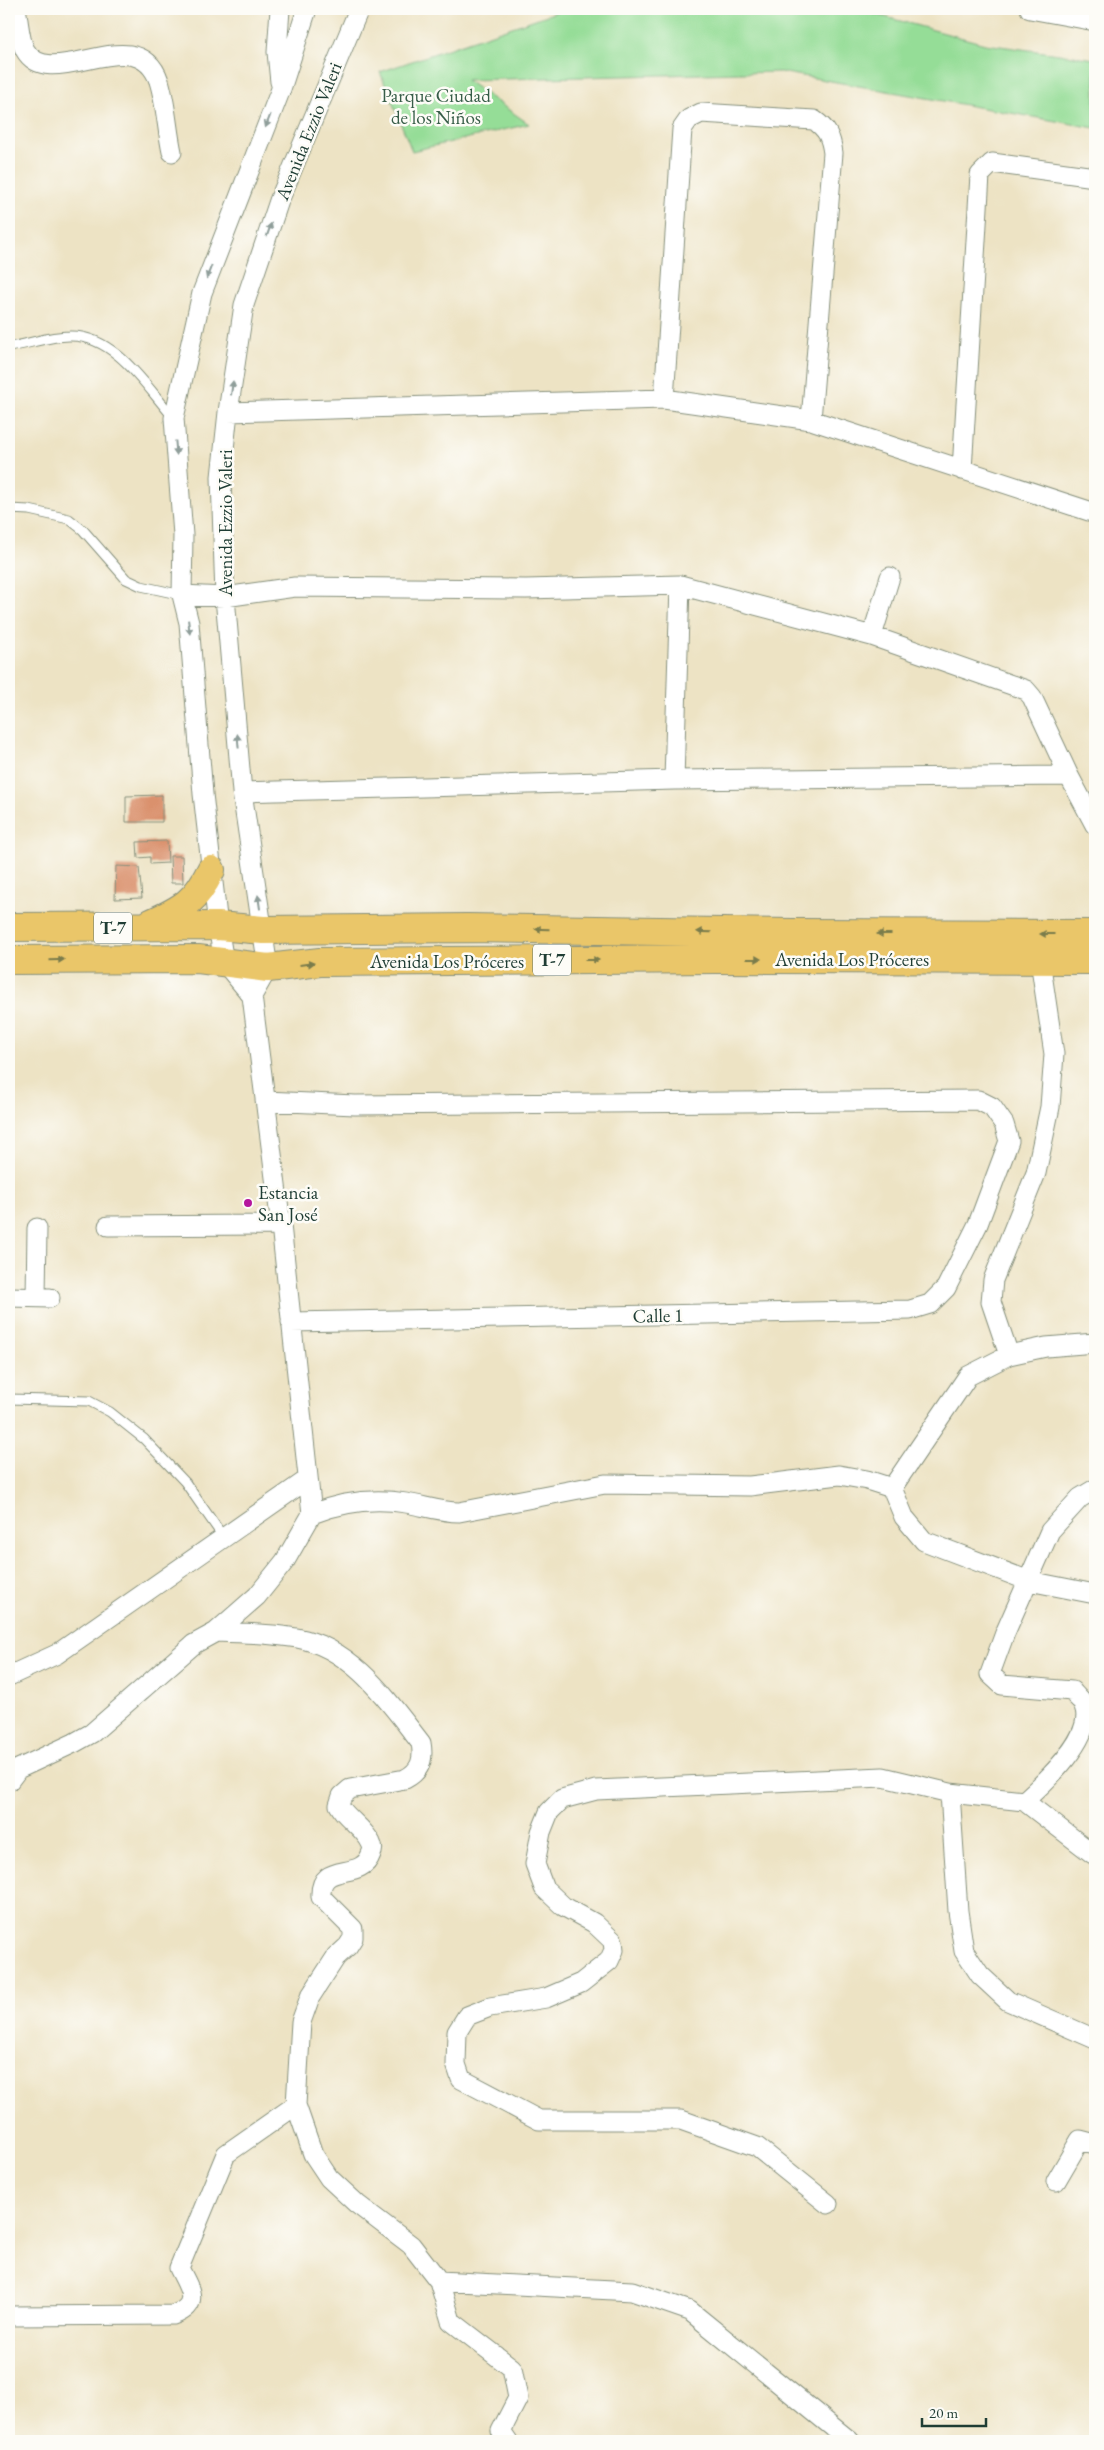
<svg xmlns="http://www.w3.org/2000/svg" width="1104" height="2450" font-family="'EB Garamond',serif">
	<rect width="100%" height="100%" fill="#fdfcf7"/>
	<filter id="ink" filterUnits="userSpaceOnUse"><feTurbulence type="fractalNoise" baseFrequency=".02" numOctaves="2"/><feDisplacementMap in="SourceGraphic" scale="10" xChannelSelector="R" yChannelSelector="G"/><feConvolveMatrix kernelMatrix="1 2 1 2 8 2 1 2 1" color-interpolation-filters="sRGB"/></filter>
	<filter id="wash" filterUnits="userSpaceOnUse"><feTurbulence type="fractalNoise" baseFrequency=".0096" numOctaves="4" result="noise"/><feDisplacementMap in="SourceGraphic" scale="20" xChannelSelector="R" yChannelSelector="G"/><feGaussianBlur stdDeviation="1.12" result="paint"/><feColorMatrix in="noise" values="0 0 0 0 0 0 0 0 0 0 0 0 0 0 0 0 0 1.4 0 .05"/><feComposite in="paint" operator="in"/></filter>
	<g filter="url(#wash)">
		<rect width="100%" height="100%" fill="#ede3c4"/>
		<path fill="#95dd97" stroke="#5a8d66" d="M 565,9 L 856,9 L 985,44 L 1095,59 L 1095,128 L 780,72 L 466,80 L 529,124 L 412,151 L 380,72 Z"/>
		<g id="blocks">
			<path fill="#da916d" d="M 162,795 L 162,822 L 126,822 L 126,796 Z
				M 167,841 L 168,863 L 150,864 L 150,857 L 138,858 L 137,842 Z
				M 170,856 L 182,856 L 183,883 L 171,883 Z
				M 116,866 L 139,867 L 142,898 L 115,899 Z"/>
		</g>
	</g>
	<g filter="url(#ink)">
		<use href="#blocks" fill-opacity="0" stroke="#86907c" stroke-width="1"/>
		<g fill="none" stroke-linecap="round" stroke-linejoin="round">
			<g stroke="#86907c" stroke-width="11">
				<path id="service" d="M 9,347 C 28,344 50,336 69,336 C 115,334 147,388 174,418
					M 9,509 L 29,510 L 69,519 L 83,530 L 126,579 L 141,586 L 182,595
					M 9,1399 L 89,1401 L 110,1412 L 144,1439 L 185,1482 L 224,1538"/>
			</g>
			<g stroke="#86907c" stroke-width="21">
				<path id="minor" d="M 16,9 C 19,21 19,39 25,50 C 50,95 137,17 159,81 C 166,103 167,129 172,152
					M 359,9 L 279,201 L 244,305 L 228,412 L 221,477 L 225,597 L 242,792 L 268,968 L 252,996 L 281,1225 L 312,1514 L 285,1561 L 257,1596 L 216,1632 C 243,1633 270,1633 297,1638 C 353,1648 388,1701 421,1743 C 424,1759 421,1771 405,1779 L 350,1789 L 342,1796 L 339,1805 L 343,1811 C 351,1821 366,1831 371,1843 C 373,1847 373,1851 371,1854 C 361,1883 319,1859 321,1897 L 353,1929 L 353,1938 L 348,1946 L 336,1957 L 310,1997 L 301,2022 L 296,2105 L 313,2154 L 329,2178 L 357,2204 L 411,2245 L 439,2281 L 451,2321 L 512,2368 L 518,2398 L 501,2431 L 508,2441
					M 1030,9 L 1095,21
					M 280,82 L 277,52 L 280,9
					M 664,399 L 682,129 L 689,119 L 701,113 L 814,120 C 827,129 831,137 833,153 L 811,420
					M 228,412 L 664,399 L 811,420 L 1095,513
					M 962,470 L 980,175 L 992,163 L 1095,177
					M 182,595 L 225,597 L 295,587 L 526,589 L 680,585 L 872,636 L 1026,690 L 1032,697 L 1069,776 L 1095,825
					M 872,636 L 890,577
					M 674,780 L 680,585
					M 242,792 L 674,780 L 1069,776
					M 252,996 L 224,962 L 218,926 L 203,794 L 189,623 L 182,595 L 183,535 L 174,418 L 202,293 L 281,89 L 307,9
					M 265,1101 L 355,1105 L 978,1100 L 992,1107 L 1004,1124 L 1009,1141 L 978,1224 L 946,1288 L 930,1304 L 910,1310 L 291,1322
					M 108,1226 L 281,1225
					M 9,1297 L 50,1298
					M 36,1298 L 37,1228
					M 1009,1355 L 991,1302 L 993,1280 L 1036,1173 L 1050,1107 L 1054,1054 L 1040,960
					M 892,1488 L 904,1517 L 924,1541 L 1029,1581 L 1095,1594
					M 312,1514 C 342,1502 374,1498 406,1503 C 424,1506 441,1512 459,1512 L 605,1484 L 750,1486 L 839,1475 L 867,1480 L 892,1488 L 968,1376 L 1009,1355 L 1046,1347 L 1095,1343
					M 9,1676 L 57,1654 L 308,1479
					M 9,1781 L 18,1769 L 74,1743 L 92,1733 L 194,1644 L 216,1632
					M 950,1793 L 958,1911 L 964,1951 L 980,1975 L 1008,2001 L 1095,2039
					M 1024,1801 C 1043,1784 1096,1736 1084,1706 C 1083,1701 1075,1696 1072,1691 L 1002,1685 L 990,1674 L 1005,1633 L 1050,1531 L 1080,1498 L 1095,1489
					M 1056,2181 L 1080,2140 L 1095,2144
					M 828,2204 L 757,2147 L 681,2120 L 539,2120 L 461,2079 L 456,2064 L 457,2032 L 467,2016 L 490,2007 L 546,1998 L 581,1983 L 609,1961 L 614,1950 L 613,1941 L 594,1923 L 563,1906 L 544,1888 L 535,1864 L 541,1832 L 549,1812 L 562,1799 L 596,1790 L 883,1777 L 950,1793 L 1024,1801 L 1093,1854
					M 439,2281 L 632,2291 L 690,2311 L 850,2441
					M 9,2316 L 173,2315 C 202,2305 189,2288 179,2268 L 226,2154 L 296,2105"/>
			</g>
			<g stroke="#86907c" stroke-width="30">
				<path id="trunk" d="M 151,923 C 183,909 196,901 211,870
					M 9,927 L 218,926 L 263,930 L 467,928 L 793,933 L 1095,934
					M 9,960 L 198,959 L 268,968 L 320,962 L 717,959 L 1095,960"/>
			</g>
			<use href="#service" stroke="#fff" stroke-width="9"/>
			<use href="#minor" stroke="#fff" stroke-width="19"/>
			<use href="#trunk" stroke="#eac669" stroke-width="28"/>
		</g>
		<defs><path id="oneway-solid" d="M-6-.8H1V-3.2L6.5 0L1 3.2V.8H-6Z" transform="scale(1.25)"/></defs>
		<g fill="#8f9e9a">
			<use href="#oneway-solid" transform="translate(268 121) rotate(111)"/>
			<use href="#oneway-solid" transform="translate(269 230) rotate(-71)"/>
			<use href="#oneway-solid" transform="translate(209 272) rotate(111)"/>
			<use href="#oneway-solid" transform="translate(232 388) rotate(-82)"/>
			<use href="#oneway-solid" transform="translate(176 448) rotate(85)"/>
			<use href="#oneway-solid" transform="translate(189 627) rotate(83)"/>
			<use href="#oneway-solid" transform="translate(238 741) rotate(-95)"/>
			<use href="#oneway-solid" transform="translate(259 902) rotate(-98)"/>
		</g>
		<g fill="#7a7b4c">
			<use href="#oneway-solid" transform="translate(542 929) rotate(-179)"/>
			<use href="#oneway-solid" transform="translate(704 932) rotate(-179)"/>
			<use href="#oneway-solid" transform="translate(884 934) rotate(-180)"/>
			<use href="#oneway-solid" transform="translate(1047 934) rotate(-180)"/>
			<use href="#oneway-solid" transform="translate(754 959)"/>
			<use href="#oneway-solid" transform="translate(57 960) rotate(-1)"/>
			<use href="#oneway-solid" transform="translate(592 960)"/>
			<use href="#oneway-solid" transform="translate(307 964) rotate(-7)"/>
		</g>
	</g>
	<circle fill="#b5179e" stroke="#fdfcf7" stroke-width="2" cx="248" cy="1203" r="5"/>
	<g text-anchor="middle" stroke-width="5" stroke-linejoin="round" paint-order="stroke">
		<g fill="#fdfcf7" stroke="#62766e" stroke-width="1">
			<rect x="94" y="912.5" width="38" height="31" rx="4"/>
			<rect x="533" y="944.5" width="38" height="31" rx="4"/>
		</g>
		<g font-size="18" font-weight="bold" fill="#1f3d34">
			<text x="113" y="934">T-7</text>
			<text x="552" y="966">T-7</text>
		</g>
		<g font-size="19" fill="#375d48" stroke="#fdfcf7">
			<text x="436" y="102">Parque Ciudad<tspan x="436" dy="22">de los Niños</tspan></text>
		</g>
		<g font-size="19" fill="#1f3d34" stroke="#fdfcf7">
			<text transform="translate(308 131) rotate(-68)" y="7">Avenida Ezzio Valeri</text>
			<text transform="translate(225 523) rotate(-90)" y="7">Avenida Ezzio Valeri</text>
			<text x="852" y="966">Avenida Los Próceres</text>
			<text x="447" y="968">Avenida Los Próceres</text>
			<text transform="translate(658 1315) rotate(-1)" y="7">Calle 1</text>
		</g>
		<g font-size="19" fill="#1f3d34" stroke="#fdfcf7" text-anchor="start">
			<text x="258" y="1199">Estancia<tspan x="258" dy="22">San José</tspan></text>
		</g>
	</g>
	<rect width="1104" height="2450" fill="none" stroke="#fdfcf7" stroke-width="30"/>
	<path d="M922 2418v8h64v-8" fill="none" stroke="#1f3d34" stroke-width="2.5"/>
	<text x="929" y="2418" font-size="15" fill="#1f3d34" stroke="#fdfcf7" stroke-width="4" paint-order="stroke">20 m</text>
</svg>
